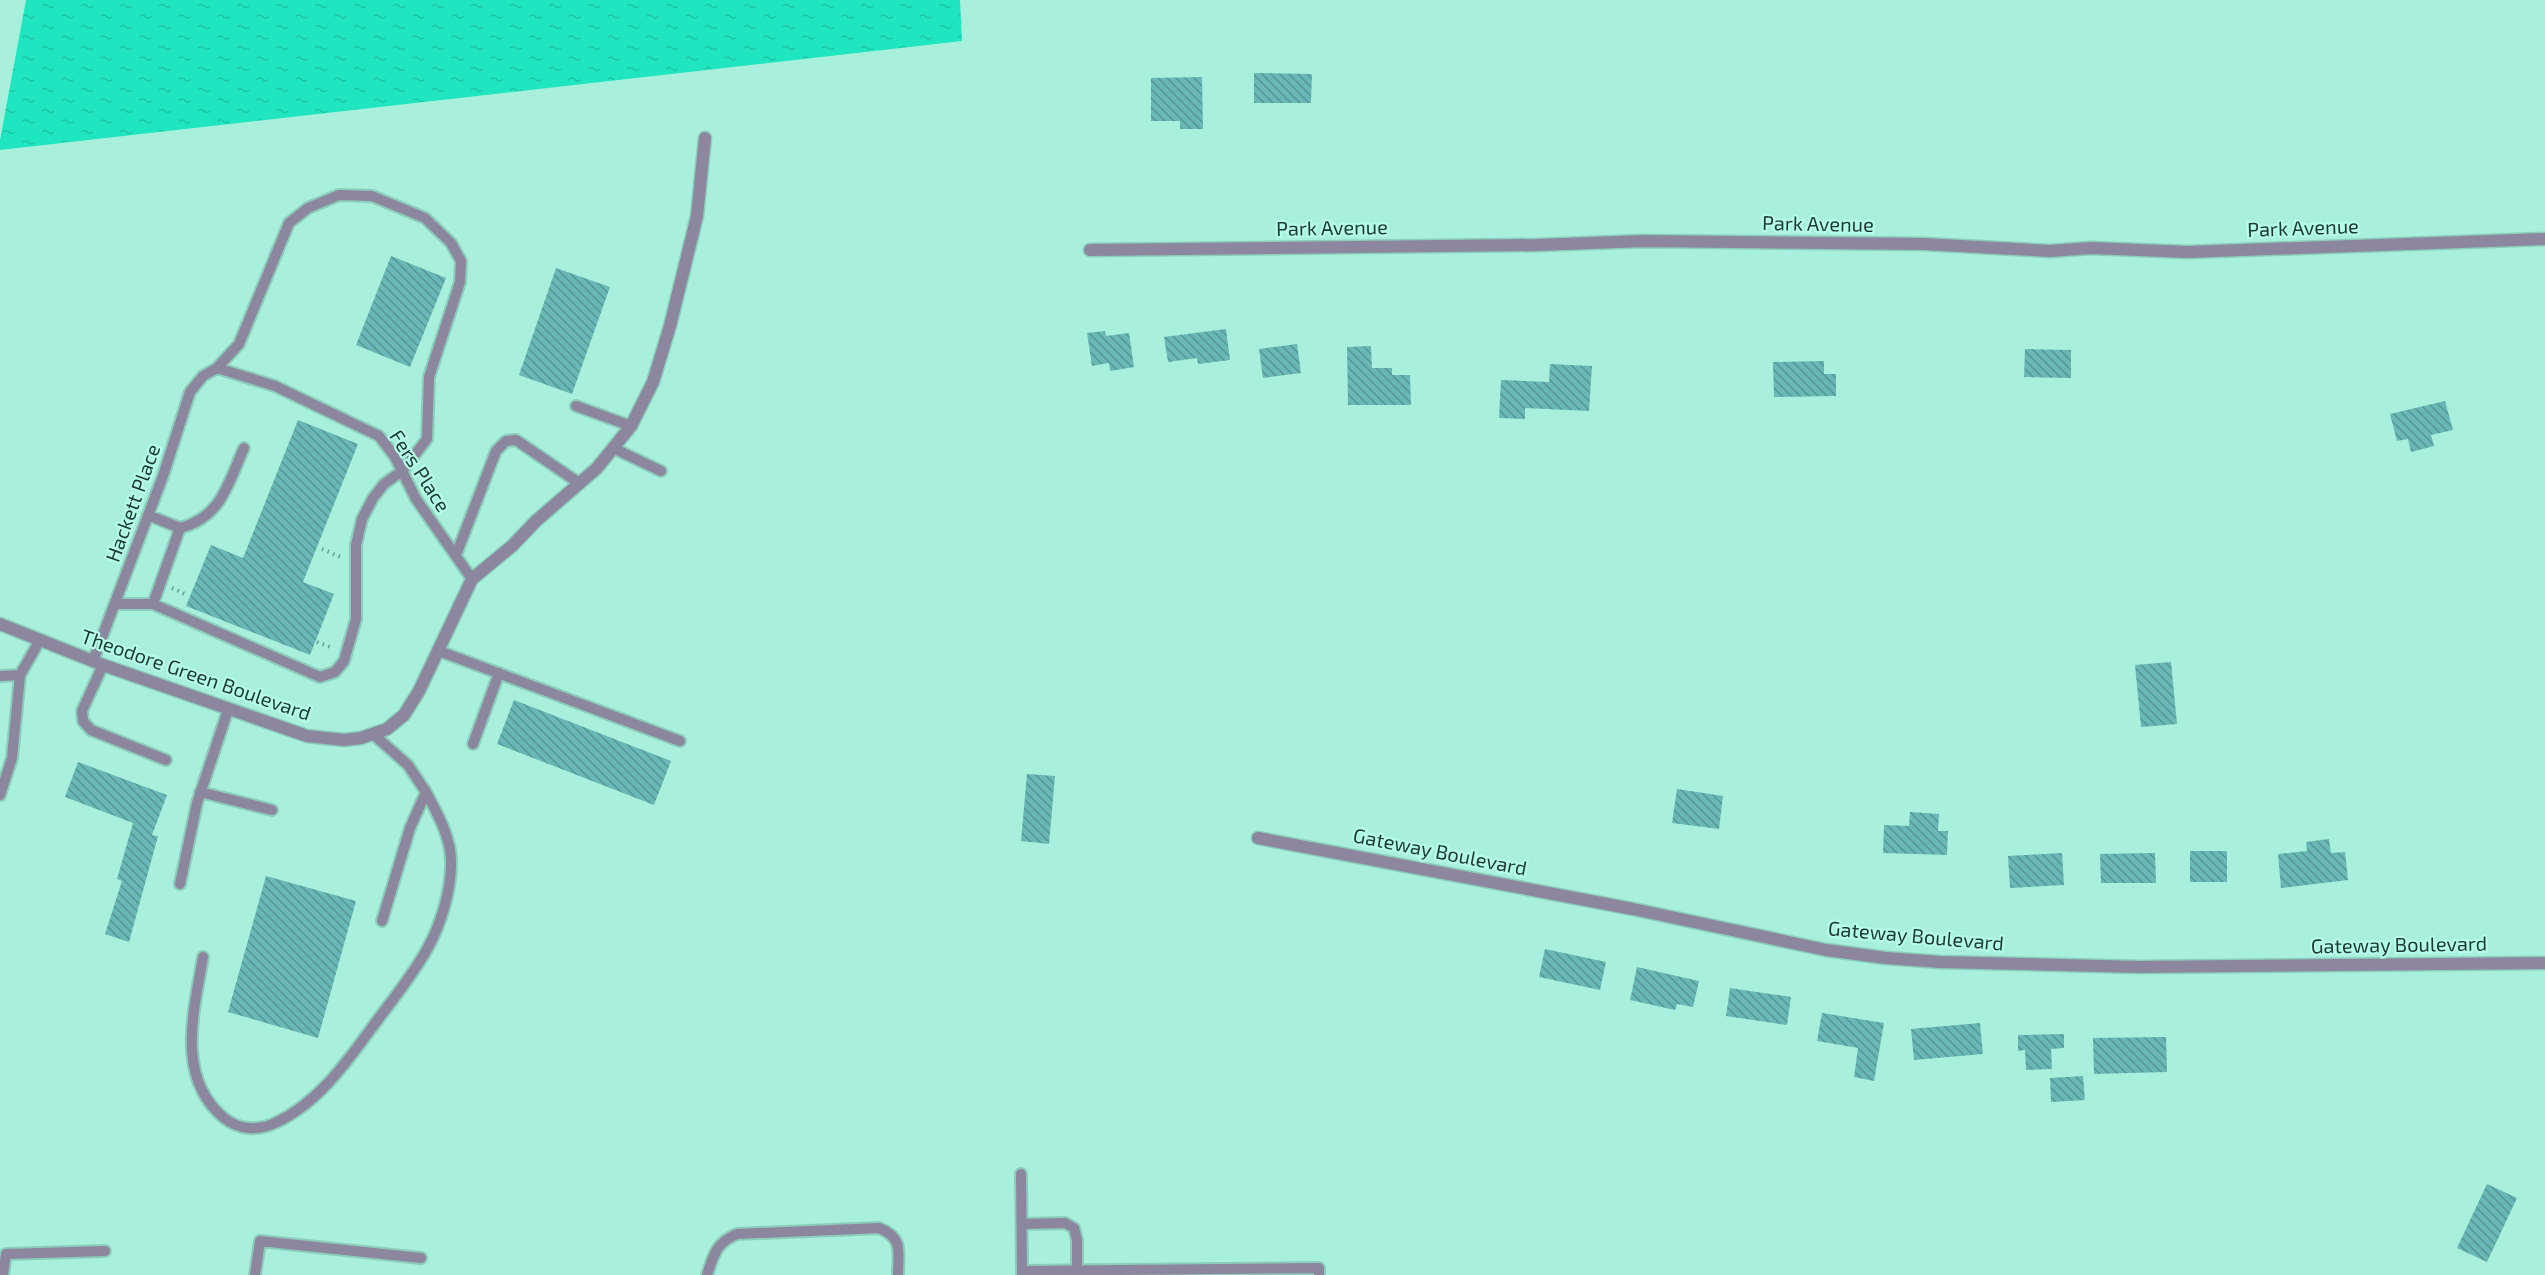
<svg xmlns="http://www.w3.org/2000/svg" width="2545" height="1275" font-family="'Exo 2',sans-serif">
	<defs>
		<pattern id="water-ripples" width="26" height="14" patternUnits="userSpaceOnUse" patternTransform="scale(1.5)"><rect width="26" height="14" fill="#1fe6c0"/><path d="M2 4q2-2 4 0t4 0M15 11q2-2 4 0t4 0" fill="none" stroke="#1cc6a5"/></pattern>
		<pattern id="building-back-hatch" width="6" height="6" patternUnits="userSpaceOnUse" patternTransform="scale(1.5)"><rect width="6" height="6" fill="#69b7b6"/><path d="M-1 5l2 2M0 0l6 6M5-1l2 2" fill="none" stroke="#569695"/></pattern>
	</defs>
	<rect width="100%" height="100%" fill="#a8f0dc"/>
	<path fill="url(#water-ripples)" d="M 26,0 L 960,0 L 962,41 L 0,150 L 0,140 Z"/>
	<path fill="url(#building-back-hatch)" d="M 1254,73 L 1312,74 L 1311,103 L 1254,103 Z
		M 1202,77 L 1203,129 L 1180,129 L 1180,121 L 1151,121 L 1151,78 Z
		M 391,256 L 446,278 L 410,367 L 356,345 Z
		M 556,268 L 610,287 L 572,394 L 519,375 Z
		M 1226,329 L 1230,360 L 1198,364 L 1197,358 L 1168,362 L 1164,337 Z
		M 1105,331 L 1106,336 L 1129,333 L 1134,367 L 1110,371 L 1109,363 L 1092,366 L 1087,333 Z
		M 1297,344 L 1301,373 L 1263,378 L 1259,349 Z
		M 1371,346 L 1372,368 L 1392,368 L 1392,375 L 1410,375 L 1411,405 L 1348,405 L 1347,347 Z
		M 2025,349 L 2071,350 L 2071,378 L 2024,377 Z
		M 1824,361 L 1824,374 L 1836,374 L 1836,396 L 1774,397 L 1773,362 Z
		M 1550,364 L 1592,366 L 1589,411 L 1525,408 L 1525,419 L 1499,418 L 1501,380 L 1549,382 Z
		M 2445,401 L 2453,430 L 2431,435 L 2434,446 L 2411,452 L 2408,439 L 2397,441 L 2390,414 Z
		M 298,420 L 358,444 L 303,582 L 334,594 L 310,655 L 186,606 L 211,545 L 243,558 Z
		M 2171,662 L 2177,724 L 2141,727 L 2135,665 Z
		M 514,700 L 671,761 L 654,805 L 497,744 Z
		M 78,762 L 167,795 L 152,835 L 158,836 L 129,942 L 105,934 L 122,881 L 117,879 L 133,823 L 65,797 Z
		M 1027,774 L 1055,776 L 1049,844 L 1021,841 Z
		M 1677,789 L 1723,796 L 1719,829 L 1672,823 Z
		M 1910,812 L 1939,814 L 1938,831 L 1948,831 L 1947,855 L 1883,853 L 1884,825 L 1909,826 Z
		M 2329,839 L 2331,853 L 2345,852 L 2348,880 L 2281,888 L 2278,854 L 2307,851 L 2306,842 Z
		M 2190,851 L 2227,851 L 2227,882 L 2190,882 Z
		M 2062,853 L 2064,885 L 2010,888 L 2008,856 Z
		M 2155,853 L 2156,883 L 2101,883 L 2100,854 Z
		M 266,876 L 356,901 L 318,1038 L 228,1012 Z
		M 1545,949 L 1606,962 L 1600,990 L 1539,977 Z
		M 1637,967 L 1699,981 L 1693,1007 L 1677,1004 L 1675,1010 L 1630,1000 Z
		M 1730,988 L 1791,997 L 1787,1025 L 1726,1016 Z
		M 1822,1013 L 1884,1023 L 1874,1081 L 1854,1077 L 1858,1048 L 1817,1041 Z
		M 1980,1023 L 1983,1054 L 1914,1060 L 1911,1029 Z
		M 2064,1034 L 2064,1048 L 2051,1049 L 2052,1069 L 2026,1070 L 2025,1050 L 2018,1051 L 2018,1035 Z
		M 2166,1037 L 2167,1072 L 2094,1074 L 2093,1038 Z
		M 2083,1076 L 2085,1100 L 2051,1102 L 2050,1078 Z
		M 2487,1184 L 2517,1198 L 2487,1262 L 2457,1248 Z"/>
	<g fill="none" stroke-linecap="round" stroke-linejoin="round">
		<g stroke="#8cccba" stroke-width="14">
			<path id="service" d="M 217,368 L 275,386 L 379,436 L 395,457 L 416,499 L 472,579
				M 576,406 L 631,426
				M 613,448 L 661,471
				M 180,528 C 222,517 228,483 244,448
				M 456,555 L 496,451 L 506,441 L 516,440 L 579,483
				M 115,604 L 153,604 L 180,528 L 148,515
				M 439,651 L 680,741
				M 93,661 L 163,476 L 190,392 L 203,376 L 217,368 L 239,344 L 289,223 L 308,208 L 339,195 L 372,196 L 425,218 L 451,243 L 461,261 L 460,282 L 429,377 L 427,439 L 402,471 L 384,484 L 373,498 L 362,519 L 356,545 L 356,619 L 344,661 L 335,672 L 320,677 L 153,604
				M 103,665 L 82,711 L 83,721 L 91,730 L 166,760
				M 0,676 L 20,675
				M 374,735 L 408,765 L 426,792 L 410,828 L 382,921
				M 473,744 L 499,673
				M 200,792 L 272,810
				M 0,795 L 12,758 L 20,675 L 40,640
				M 180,884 L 197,803 L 228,710
				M 203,957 C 194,1011 175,1077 224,1118 C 239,1130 258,1131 275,1123 C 321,1102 350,1057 379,1018 C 396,996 413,974 426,951 C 440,927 451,892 451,864 C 452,839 437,813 426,792
				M 1021,1174 L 1022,1271
				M 1022,1224 L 1065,1223 L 1074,1228 L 1077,1240 L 1077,1271
				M 3,1275 L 6,1254 L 105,1251
				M 255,1275 L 260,1241 L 421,1258
				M 707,1275 C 714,1254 716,1243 737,1234 L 879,1228 C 904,1238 898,1252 898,1275
				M 1022,1275 L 1022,1271 L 1319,1268 L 1319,1275"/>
		</g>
		<g stroke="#8cccba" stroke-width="15">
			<path id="minor" d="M 1090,250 L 1537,245 L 1644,241 L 1924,244 L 2050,251 L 2091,248 L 2188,252 L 2545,239
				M 0,624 L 103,665 L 307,736 L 344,740 L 361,738 L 387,729 L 404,715 L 419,691 L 472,579 L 512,546 L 536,521 L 597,468 L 631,426 L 653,382 L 670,326 L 697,216 L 705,138
				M 1258,838 L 1633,909 L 1826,950 L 1886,958 L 1940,962 L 2139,967 L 2545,963"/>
		</g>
		<path stroke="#699e8f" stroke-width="4" stroke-dasharray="1.5 4.5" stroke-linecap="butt" d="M 322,549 L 343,558
			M 172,588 L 185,594
			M 317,642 L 333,648"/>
		<use href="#service" stroke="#8c879e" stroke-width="10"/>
		<use href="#minor" stroke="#8c879e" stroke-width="12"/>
	</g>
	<g text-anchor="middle" stroke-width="4.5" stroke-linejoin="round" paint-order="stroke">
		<g font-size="20" fill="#1c3a32" stroke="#b5fee9">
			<text transform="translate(1818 224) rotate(1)" y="7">Park Avenue</text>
			<text transform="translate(1332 228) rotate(-1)" y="7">Park Avenue</text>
			<text transform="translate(2303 228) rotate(-2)" y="7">Park Avenue</text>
			<text transform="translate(420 471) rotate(57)" y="7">Fers Place</text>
			<text transform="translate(133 503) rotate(-70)" y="7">Hackett Place</text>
			<text transform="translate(196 675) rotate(19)" y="7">Theodore Green Boulevard</text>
			<text transform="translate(1440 852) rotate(11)" y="7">Gateway Boulevard</text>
			<text transform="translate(1916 936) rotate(5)" y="7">Gateway Boulevard</text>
			<text transform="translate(2399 945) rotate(-1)" y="7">Gateway Boulevard</text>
		</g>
	</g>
</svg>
